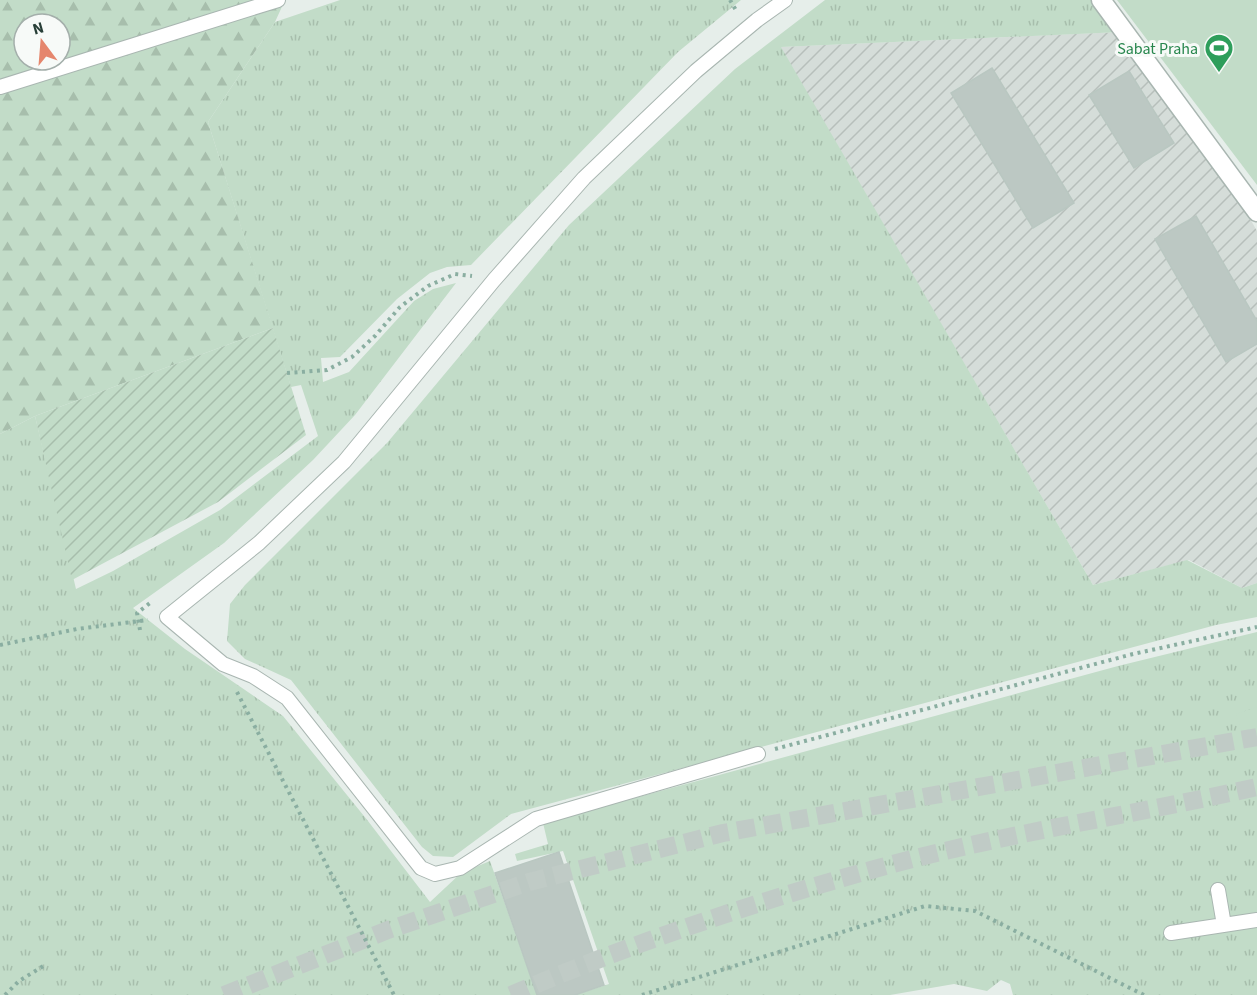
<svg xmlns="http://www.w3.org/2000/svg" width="1257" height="995" font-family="'Source Sans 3',sans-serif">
	<defs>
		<pattern id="industrial-furrows" width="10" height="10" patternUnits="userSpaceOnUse" patternTransform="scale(1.5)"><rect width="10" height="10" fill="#d5ddd9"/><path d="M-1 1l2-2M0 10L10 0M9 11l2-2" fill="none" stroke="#b7bfbb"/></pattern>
		<pattern id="grass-tufts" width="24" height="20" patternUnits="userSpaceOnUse" patternTransform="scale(1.5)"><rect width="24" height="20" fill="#c2dcc8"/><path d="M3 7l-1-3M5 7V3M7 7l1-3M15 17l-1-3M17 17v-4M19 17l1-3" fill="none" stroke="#a7beac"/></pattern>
		<pattern id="forest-firs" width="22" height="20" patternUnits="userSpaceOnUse" patternTransform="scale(1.5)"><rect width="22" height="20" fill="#c2dcc8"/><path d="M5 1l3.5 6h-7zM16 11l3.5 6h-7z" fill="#a7beac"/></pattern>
		<pattern id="garden-furrows" width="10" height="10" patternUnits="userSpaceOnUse" patternTransform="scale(1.5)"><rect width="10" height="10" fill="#c2dcc8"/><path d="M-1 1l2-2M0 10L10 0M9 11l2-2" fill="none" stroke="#a7beac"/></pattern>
	</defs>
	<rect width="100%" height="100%" fill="#e6eeea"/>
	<path fill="url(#industrial-furrows)" d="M 1121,32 L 1245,210 L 1257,231 L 1257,583 L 1242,588 L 1189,560 L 1093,585 L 780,47 Z"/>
	<path fill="url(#grass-tufts)" d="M 340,0 L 741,0 L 678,52 L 471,265 L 447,267 L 430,273 L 397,299 L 340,357 L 321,358 L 323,382 L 349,372 L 414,301 L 433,289 L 456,283 L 355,415 L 313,460 L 224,543 L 133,608 L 185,649 L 283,716 L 368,821 L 430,902 L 461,873 L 490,861 L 537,995 L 0,995 L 0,434 L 35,416 L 76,589 L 113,571 L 220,510 L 318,436 L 301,385 L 291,387 L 208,122 L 275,22 Z
		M 825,0 L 1097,0 L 1121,32 L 781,47 L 1093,585 L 1187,560 L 1242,588 L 1257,583 L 1257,617 L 1216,625 L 511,814 L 453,857 L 433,856 L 422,847 L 291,680 L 245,659 L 227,641 L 230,604 L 245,585 L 387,443 L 569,225 L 735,69 Z
		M 1257,632 L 1257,995 L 1013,995 L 1010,984 L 1001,980 L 987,991 L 954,984 L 890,995 L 575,995 L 609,984 L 563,851 L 517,861 L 515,854 L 548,844 L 543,823 L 1118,666 Z"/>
	<path fill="url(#forest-firs)" fill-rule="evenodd" d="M 0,0 L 285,0 L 275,22 L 208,122 L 273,328 L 35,416 L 0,434 ZM 24,24 L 60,24 L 60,60 L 24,60 Z"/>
	<path fill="url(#garden-furrows)" d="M 273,328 L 306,435 L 218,502 L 72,580 L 35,416 Z"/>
	<path fill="#c2dcc8" d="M 1117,0 L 1257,0 L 1257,185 Z
		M 1257,707 L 1257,775 L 1236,714 Z"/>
	<path fill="#bcc8c3" stroke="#b9c7c1" stroke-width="1.5" d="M 992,68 L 1074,203 L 1033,228 L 951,93 Z
		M 1129,71 L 1174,143 L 1134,168 L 1089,95 Z
		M 1196,216 L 1257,321 L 1257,344 L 1226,362 L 1155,239 Z
		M 559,852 L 604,985 L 575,995 L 537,995 L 495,873 Z"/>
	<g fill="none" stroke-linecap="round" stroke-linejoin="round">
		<path stroke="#c0cbc6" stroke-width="18" stroke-dasharray="18 9" stroke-linecap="butt" d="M 224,995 L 388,930 L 529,882 L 723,833 L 1257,737
			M 511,995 C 627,945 749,904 871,870 C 998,834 1129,816 1257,787"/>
		<g stroke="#a9b6b1" stroke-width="16">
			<path id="lane" d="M 0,87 L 278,0
				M 758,754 L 536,819 L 460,868 L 435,874 L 421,868 L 287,698 L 253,676 L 223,664 L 167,617 L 259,543 L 344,462 L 494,280 L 584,178 L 696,71 L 757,20 L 785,0
				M 1218,890 L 1224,925
				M 1171,933 L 1257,920"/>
		</g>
		<g stroke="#a9b6b1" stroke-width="21">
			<path id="street" d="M 1101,0 L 1257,212"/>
		</g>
		<path stroke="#8aaea1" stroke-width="4" stroke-dasharray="3 4.5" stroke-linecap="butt" d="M 730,0 L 737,12
			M 287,373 L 327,370 L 352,357 L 375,336 L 400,307 L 428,286 L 455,274 L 472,276
			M 140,630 L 137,613 L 150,603
			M 0,645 L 77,629 L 148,620
			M 237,692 L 394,995
			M 775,749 L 1133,654 L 1257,627
			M 5,995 L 19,981 L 45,965
			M 642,995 L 925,906 L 975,911 L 1144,995"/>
		<use href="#lane" stroke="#fff" stroke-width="14"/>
		<use href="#street" stroke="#fff" stroke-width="18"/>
	</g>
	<defs>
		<g id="stadium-pin" transform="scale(1.5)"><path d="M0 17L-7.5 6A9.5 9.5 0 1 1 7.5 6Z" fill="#2e9e5b" stroke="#f7faf8"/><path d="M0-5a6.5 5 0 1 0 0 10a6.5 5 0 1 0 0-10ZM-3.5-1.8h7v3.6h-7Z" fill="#fff"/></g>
	</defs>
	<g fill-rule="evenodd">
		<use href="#stadium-pin" x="1219" y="48"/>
	</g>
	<g text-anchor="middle" stroke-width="6" stroke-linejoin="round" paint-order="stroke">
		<g font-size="16" fill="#27864d" stroke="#f7faf8" text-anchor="end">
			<text x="1198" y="54">Sabat Praha</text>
		</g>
	</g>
	<g transform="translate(42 42) rotate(344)"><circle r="28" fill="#f7faf8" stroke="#a4afab" stroke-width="1.5"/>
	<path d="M0-4.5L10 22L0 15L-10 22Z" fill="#e5866d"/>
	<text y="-9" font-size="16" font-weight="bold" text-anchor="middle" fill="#273e37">N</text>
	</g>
</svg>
